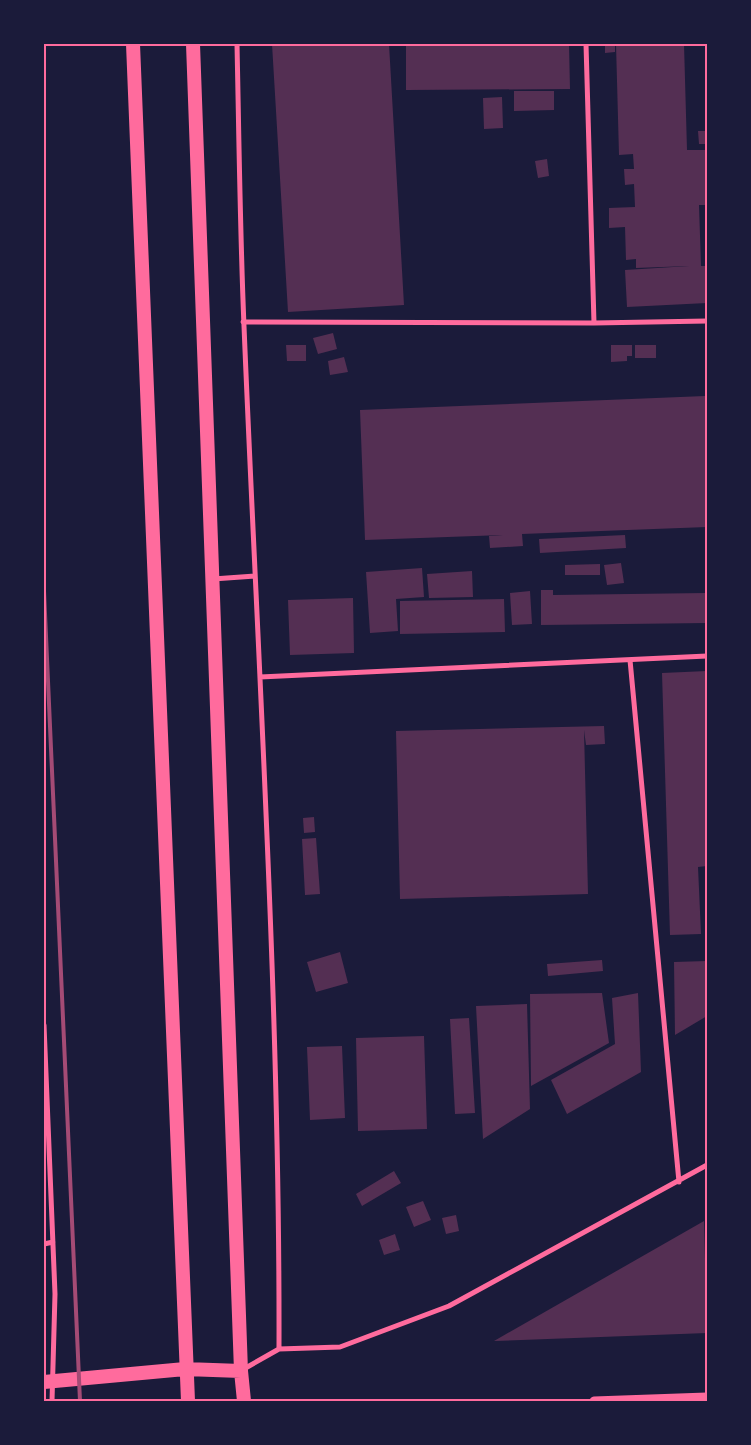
<svg xmlns="http://www.w3.org/2000/svg" width="751" height="1445" font-family="'PT Sans',sans-serif">
	<rect width="100%" height="100%" fill="#1b1b3a"/>
	<path fill="#542f53" d="M 272,44 L 389,44 L 404,305 L 288,312 Z
		M 406,44 L 569,44 L 570,89 L 406,90 Z
		M 605,44 L 615,44 L 615,52 L 605,53 Z
		M 616,44 L 684,44 L 687,150 L 707,150 L 707,205 L 699,205 L 701,266 L 707,266 L 707,303 L 627,307 L 625,270 L 689,266 L 636,268 L 636,259 L 626,260 L 625,227 L 609,228 L 609,208 L 635,207 L 634,184 L 625,185 L 624,169 L 634,169 L 633,154 L 619,155 Z
		M 514,91 L 554,91 L 554,110 L 514,111 Z
		M 502,97 L 503,128 L 484,129 L 483,98 Z
		M 698,131 L 707,131 L 707,144 L 699,144 Z
		M 547,159 L 549,176 L 538,178 L 535,161 Z
		M 333,333 L 337,349 L 318,354 L 313,338 Z
		M 286,345 L 306,345 L 306,361 L 287,361 Z
		M 611,345 L 632,345 L 632,356 L 627,356 L 627,361 L 611,362 Z
		M 635,345 L 656,345 L 656,358 L 635,358 Z
		M 344,357 L 348,372 L 330,375 L 328,361 Z
		M 705,396 L 707,527 L 522,534 L 523,546 L 490,548 L 489,536 L 503,535 L 365,540 L 360,410 Z
		M 625,535 L 626,548 L 540,553 L 539,539 Z
		M 621,563 L 624,583 L 607,585 L 604,565 Z
		M 600,564 L 600,575 L 565,575 L 565,565 Z
		M 422,568 L 424,597 L 396,599 L 398,631 L 370,633 L 366,572 Z
		M 472,571 L 473,597 L 429,598 L 427,574 Z
		M 541,590 L 553,590 L 553,595 L 707,593 L 707,623 L 541,625 Z
		M 530,591 L 532,624 L 512,625 L 510,593 Z
		M 353,598 L 354,653 L 290,655 L 288,600 Z
		M 504,599 L 505,632 L 400,634 L 400,601 Z
		M 707,671 L 707,866 L 698,867 L 701,934 L 670,935 L 662,673 Z
		M 604,726 L 605,744 L 586,745 L 584,730 L 588,894 L 400,899 L 396,731 Z
		M 314,817 L 315,832 L 304,833 L 303,818 Z
		M 316,838 L 320,894 L 305,895 L 302,839 Z
		M 340,952 L 348,983 L 316,992 L 307,962 Z
		M 602,960 L 603,971 L 548,976 L 547,964 Z
		M 707,961 L 707,1016 L 675,1035 L 674,962 Z
		M 602,993 L 609,1043 L 531,1086 L 530,994 Z
		M 638,993 L 641,1072 L 567,1114 L 551,1080 L 615,1044 L 612,998 Z
		M 527,1004 L 530,1109 L 483,1139 L 476,1006 Z
		M 469,1018 L 475,1113 L 455,1114 L 450,1019 Z
		M 424,1036 L 427,1129 L 358,1131 L 356,1038 Z
		M 342,1046 L 345,1118 L 310,1120 L 307,1047 Z
		M 394,1171 L 401,1183 L 362,1206 L 356,1194 Z
		M 423,1201 L 431,1220 L 414,1227 L 406,1207 Z
		M 456,1215 L 459,1231 L 446,1234 L 442,1218 Z
		M 704,1221 L 707,1333 L 494,1341 Z
		M 395,1234 L 400,1250 L 384,1255 L 379,1240 Z"/>
	<g fill="none" stroke-linecap="round" stroke-linejoin="round">
		<path stroke="#ff6b9d" stroke-width="5" d="M 237,44 C 239,138 240,232 244,326 C 258,667 280,1008 279,1349
			M 586,44 L 594,323
			M 243,322 L 594,323 L 707,321
			M 213,579 L 255,576
			M 630,660 L 679,1182
			M 260,677 L 707,656
			M 44,1025 L 55,1294 L 52,1401
			M 44,1244 L 53,1242
			M 242,1370 L 279,1349 L 340,1347 L 449,1306 L 707,1165"/>
		<path stroke="#ff6b9d" stroke-width="9" d="M 594,1401 L 707,1397"/>
		<path stroke="#ff6b9d" stroke-width="14" d="M 133,44 L 188,1401
			M 193,44 L 241,1371 L 244,1401
			M 44,1382 L 185,1369 L 241,1371"/>
		<path stroke="#a44b75" stroke-width="4" d="M 44,591 L 80,1401"/>
	</g>
	<rect width="751" height="1445" fill="none" stroke="#1b1b3a" stroke-width="90"/>
	<rect x="45" y="45" width="661" height="1355" fill="none" stroke="#ff6b9d" stroke-width="2"/>
</svg>
